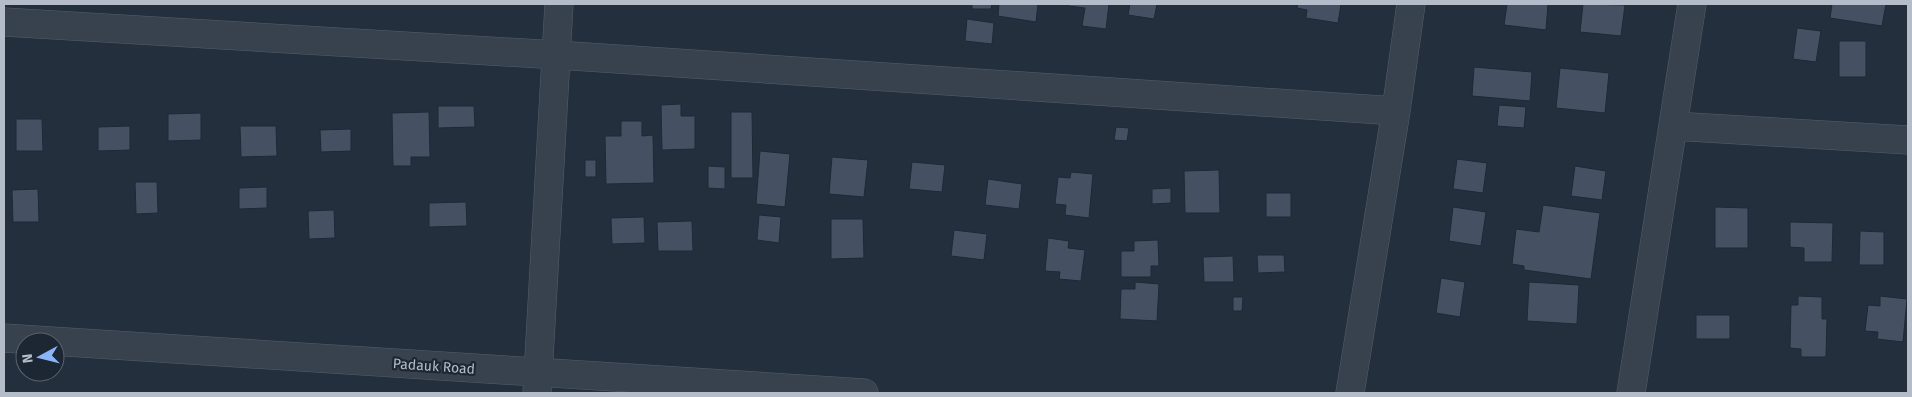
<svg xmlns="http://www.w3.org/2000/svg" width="1912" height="397" font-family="'Fira Sans',sans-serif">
	<rect width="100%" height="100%" fill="#242f3e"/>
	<path fill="#455162" stroke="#1f2835" d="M 972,4 L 992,4 L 991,9 L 972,9 Z
		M 999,4 L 1038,4 L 1036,22 L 998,16 Z
		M 1069,4 L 1109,4 L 1106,29 L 1082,26 L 1085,8 L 1069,6 Z
		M 1130,4 L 1157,4 L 1154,19 L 1128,15 Z
		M 1298,4 L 1341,4 L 1338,23 L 1306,18 L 1307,10 L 1297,8 Z
		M 1507,4 L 1548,4 L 1546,30 L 1504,25 Z
		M 1583,4 L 1625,5 L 1621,36 L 1580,32 Z
		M 1832,4 L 1886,4 L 1882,26 L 1830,18 Z
		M 967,19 L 994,23 L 992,44 L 965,41 Z
		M 1797,28 L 1821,31 L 1816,62 L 1793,59 Z
		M 1839,41 L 1866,41 L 1866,77 L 1839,77 Z
		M 1474,67 L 1532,72 L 1530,101 L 1472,96 Z
		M 1560,68 L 1609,73 L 1605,113 L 1556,108 Z
		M 681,104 L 681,116 L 695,116 L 695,149 L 662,150 L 661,105 Z
		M 1499,105 L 1526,107 L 1524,128 L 1497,126 Z
		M 438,106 L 474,106 L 475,127 L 438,128 Z
		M 429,112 L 430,157 L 411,157 L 411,166 L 393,166 L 392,113 Z
		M 731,112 L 752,112 L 753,178 L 731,178 Z
		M 201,113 L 201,140 L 168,141 L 168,114 Z
		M 16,119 L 42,119 L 43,151 L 16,151 Z
		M 621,121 L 642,121 L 642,136 L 653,135 L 654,183 L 606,184 L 605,136 L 621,136 Z
		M 130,126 L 130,150 L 98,151 L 98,127 Z
		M 240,126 L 276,126 L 277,156 L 241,157 Z
		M 1116,127 L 1129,128 L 1127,141 L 1114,140 Z
		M 351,129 L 351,151 L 321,152 L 320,130 Z
		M 760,151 L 790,154 L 785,207 L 756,204 Z
		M 832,157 L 868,160 L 864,197 L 829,194 Z
		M 1457,159 L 1487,163 L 1483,193 L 1453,189 Z
		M 585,160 L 596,160 L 596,177 L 585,177 Z
		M 912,162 L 945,165 L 942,192 L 909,189 Z
		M 708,166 L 725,167 L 725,189 L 708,188 Z
		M 1575,166 L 1606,171 L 1602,200 L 1571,196 Z
		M 1219,170 L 1220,213 L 1185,213 L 1184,171 Z
		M 1071,172 L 1093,174 L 1089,218 L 1065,215 L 1066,205 L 1055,204 L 1058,177 L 1070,178 Z
		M 988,179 L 1022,184 L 1019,209 L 985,205 Z
		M 135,182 L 157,182 L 158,213 L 136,214 Z
		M 267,187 L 267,208 L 239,209 L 239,188 Z
		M 1171,188 L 1171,203 L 1152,204 L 1152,189 Z
		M 38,189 L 39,222 L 13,222 L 12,190 Z
		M 1266,193 L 1291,193 L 1291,217 L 1266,217 Z
		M 466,202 L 467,226 L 429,227 L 429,203 Z
		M 1543,205 L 1600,213 L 1591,279 L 1524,270 L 1524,266 L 1512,264 L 1516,229 L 1539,232 Z
		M 1453,207 L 1486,212 L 1481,246 L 1449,241 Z
		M 1715,207 L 1748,208 L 1748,248 L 1715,248 Z
		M 334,210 L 335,238 L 309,239 L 308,211 Z
		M 759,215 L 781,217 L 779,243 L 757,240 Z
		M 644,217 L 645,243 L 612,244 L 611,218 Z
		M 831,219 L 863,219 L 864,258 L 831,259 Z
		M 692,221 L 693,251 L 658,251 L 657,222 Z
		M 1790,222 L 1833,223 L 1832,262 L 1804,262 L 1804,248 L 1790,247 Z
		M 954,230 L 987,234 L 984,260 L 951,256 Z
		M 1860,231 L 1884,232 L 1884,265 L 1859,265 Z
		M 1048,238 L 1069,241 L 1068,248 L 1085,250 L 1081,281 L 1059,279 L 1060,272 L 1045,271 Z
		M 1158,240 L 1159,266 L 1151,266 L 1151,277 L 1121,277 L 1121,251 L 1134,251 L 1134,241 Z
		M 1257,255 L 1284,255 L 1285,272 L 1258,273 Z
		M 1233,256 L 1234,282 L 1204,282 L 1203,257 Z
		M 1441,278 L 1465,282 L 1460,317 L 1436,313 Z
		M 1135,282 L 1159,284 L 1157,321 L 1120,319 L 1121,289 L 1135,289 Z
		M 1529,282 L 1579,285 L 1577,324 L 1527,321 Z
		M 1798,296 L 1822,297 L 1822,319 L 1827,319 L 1826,357 L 1801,357 L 1801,349 L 1790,348 L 1791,305 L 1798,305 Z
		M 1880,296 L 1907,299 L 1903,342 L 1877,339 L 1878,332 L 1865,331 L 1868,305 L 1880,306 Z
		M 1233,297 L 1243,297 L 1242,311 L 1233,311 Z
		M 1696,315 L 1730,315 L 1730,339 L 1696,339 Z"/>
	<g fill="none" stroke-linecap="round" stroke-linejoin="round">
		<g stroke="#565f6c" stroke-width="29">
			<path id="minor" d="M 4,22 L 557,55 L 1396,111
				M 1673,126 L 1908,140
				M 4,338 L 864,393
				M 537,393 L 559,4
				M 1350,393 L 1396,111 L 1411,4
				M 1631,393 L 1692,4"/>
		</g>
		<use href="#minor" stroke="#38414e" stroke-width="28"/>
	</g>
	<g text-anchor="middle" stroke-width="4.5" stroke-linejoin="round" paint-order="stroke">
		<g font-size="14" fill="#b4bcc9" stroke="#1d2633">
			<text transform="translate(434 366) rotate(4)" y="5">Padauk Road</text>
		</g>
	</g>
	<rect width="1912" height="397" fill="none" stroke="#b4bcc9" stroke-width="10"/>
	<g transform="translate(40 357) rotate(263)"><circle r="24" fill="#1d2633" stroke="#59626f"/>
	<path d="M0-4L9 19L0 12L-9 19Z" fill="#8ab4f8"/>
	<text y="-8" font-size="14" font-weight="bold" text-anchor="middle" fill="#b4bcc9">N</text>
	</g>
</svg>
